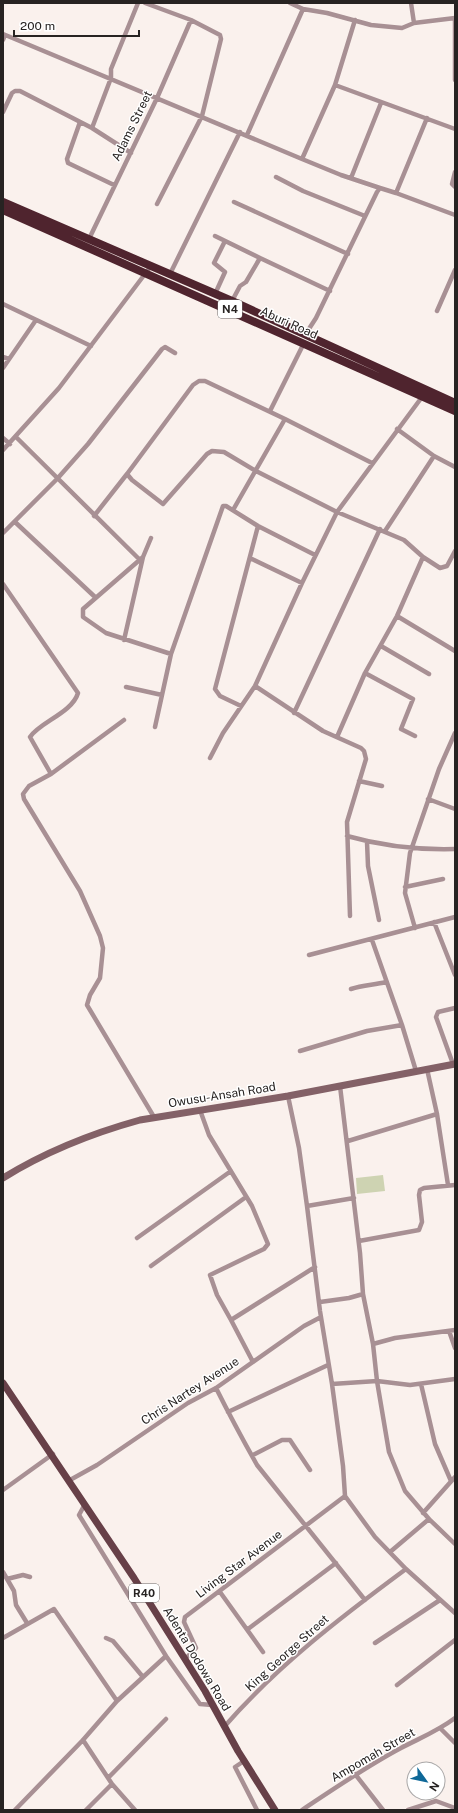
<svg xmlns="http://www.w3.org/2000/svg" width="458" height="1813" font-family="'Public Sans',sans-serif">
	<rect width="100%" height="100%" fill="#faf1ed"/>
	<path fill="#ced3b2" d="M 383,1175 L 385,1191 L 357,1194 L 356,1178 Z"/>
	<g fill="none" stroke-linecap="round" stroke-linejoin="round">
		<path stroke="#a89094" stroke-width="4.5" d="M 145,3 L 191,20 L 220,35 L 221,39 L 202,116 L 157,204
			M 290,3 L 303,9 L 327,13 L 371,25 L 402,28 L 414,23 L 455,18
			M 411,3 L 414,23
			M 455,18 L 455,80
			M 3,34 L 302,159 L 335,85 L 355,20
			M 3,40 L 5,35
			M 335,85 L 455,129
			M 3,112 L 12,93 L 15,91 L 20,91 L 92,128
			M 427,118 L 396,193 L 455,215
			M 80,122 L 67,159 L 68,163 L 114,185
			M 247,135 L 303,9
			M 131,153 L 92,128 L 111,78 L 111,69 L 138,3
			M 302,159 L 341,175 L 380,188
			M 455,172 L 452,184 L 455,187
			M 276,177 L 303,191 L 365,216
			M 351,178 L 381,103
			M 234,202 L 348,254
			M 215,236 L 260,258
			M 89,239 L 157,98 L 191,20
			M 170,274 L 240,132
			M 215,294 L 225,272 L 214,263 L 225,241
			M 232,301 L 240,286 L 246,282 L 260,258 L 330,291
			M 3,304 L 91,346
			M 437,311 L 455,270
			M 305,335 L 316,318 L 377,192 L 380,188 L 396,193
			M 3,357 L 9,359
			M 3,368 L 36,320
			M 270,411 L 304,343
			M 397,429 L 434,456 L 455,467
			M 16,437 L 140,560
			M 3,438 L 10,444
			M 3,450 L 59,388 L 151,266
			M 127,474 L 132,480 L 163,504 L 207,454 L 212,451 L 224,452 L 256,471 L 337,512 L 404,540 L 423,557 L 440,568 L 447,566 L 455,551
			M 233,510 L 285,419
			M 94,516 L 127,474 L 193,385 L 199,381 L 205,381 L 285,419 L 372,463
			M 15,522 L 95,597
			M 385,531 L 434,456
			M 3,533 L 57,479 L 88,444 L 162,349 L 165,347 L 175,353
			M 143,557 L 83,609 L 83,617 L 106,633 L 171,654
			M 250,558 L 302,583
			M 3,584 L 78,693 C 72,713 40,722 30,737 L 51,774 L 124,720
			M 397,616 L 455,651
			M 124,640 L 143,557 L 151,538
			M 381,646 L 429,674
			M 365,673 L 413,699 L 401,729 L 415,736
			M 255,686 L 323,731 L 361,748 L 364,751 L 366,759 L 347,822 L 350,916
			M 126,687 L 162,695
			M 241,706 L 220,696 L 215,689 L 258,526
			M 294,713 L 380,529
			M 155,727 L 171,654 L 223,506 L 226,506 L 258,526 L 315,555
			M 337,737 L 365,673 L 397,616 L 423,557
			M 210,758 L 223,733 L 255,686 L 302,583 L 337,512 L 422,397
			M 51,774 L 29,786 L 23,794 L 24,799 L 80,891 L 100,936 L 103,948 L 100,978 L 90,995 L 87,1005 L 154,1117
			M 359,781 L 382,786
			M 428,799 L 455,809
			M 347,836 C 382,846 419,850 455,849
			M 367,842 L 368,866 L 379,920
			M 405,887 L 443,879
			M 434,922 L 455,975
			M 415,928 L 405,893 L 410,853 L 439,769 L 455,733
			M 372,940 L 402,1025 L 416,1071
			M 309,955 L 455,917
			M 351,989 C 363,985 374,985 386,982
			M 300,1051 L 367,1031 L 402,1025
			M 453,1064 L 436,1017 L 438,1012 L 455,1008
			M 427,1069 L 437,1114 L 448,1185
			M 340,1086 L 360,1253 L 363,1294 L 373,1344 L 377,1381 L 389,1452 L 405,1491 L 429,1519 L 455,1544
			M 288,1096 L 299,1148 L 307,1206
			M 200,1110 L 209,1135 L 252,1206 L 268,1244 L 264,1249 L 210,1275 L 217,1295 L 231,1320
			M 348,1141 L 437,1114
			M 354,1198 L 307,1206 L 320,1311 L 332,1384 L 343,1466 L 345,1496 L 375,1537 L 406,1569 L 455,1613
			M 137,1238 L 231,1171
			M 359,1241 L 419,1230 L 422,1222 L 419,1195 L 420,1190 L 424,1188 L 455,1185
			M 151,1266 L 246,1197
			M 320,1302 L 349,1298 L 363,1294
			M 449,1331 L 455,1348
			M 373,1344 L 395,1338 L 455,1330
			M 253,1362 L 231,1320 L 315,1267
			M 332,1384 L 377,1381 L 410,1385 L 455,1379
			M 421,1384 L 435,1444 L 451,1481
			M 216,1388 C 229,1414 243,1440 257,1465 L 365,1600
			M 228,1412 L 328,1365
			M 253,1455 L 282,1440 L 290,1440 L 310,1470
			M 70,1480 L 97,1465 L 188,1403 L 216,1388 L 304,1326 L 321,1317
			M 3,1490 L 53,1454
			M 423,1513 L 455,1477
			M 390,1552 L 429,1519
			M 3,1572 L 14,1591 L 16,1605 L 27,1623
			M 7,1579 L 23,1575 L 30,1577
			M 220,1592 L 263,1652
			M 248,1629 L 336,1563
			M 3,1638 L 54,1609 L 117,1701
			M 106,1638 L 113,1641 L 143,1677
			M 375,1643 L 440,1600
			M 166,1656 L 200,1704 L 212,1705
			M 185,1659 L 196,1648 L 184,1622 L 185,1617 L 345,1496
			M 397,1685 L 455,1640
			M 224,1727 C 277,1666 341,1617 406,1569
			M 441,1729 L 455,1743
			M 83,1740 L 112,1784 L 135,1810
			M 244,1761 L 235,1767 L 257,1810
			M 355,1774 L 383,1810
			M 109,1777 L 166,1719
			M 15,1810 L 83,1740 L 117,1701 L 166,1656 L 79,1515 L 85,1504
			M 86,1810 L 112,1784
			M 302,1810 C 335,1788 367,1766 401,1748 C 420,1738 438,1731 455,1718
			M 408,1810 L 436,1801 L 455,1808"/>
		<path stroke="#836167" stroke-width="7" d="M 3,1178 C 45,1152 93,1133 140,1120 L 288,1096 L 455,1064"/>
		<path stroke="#674048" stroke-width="7" d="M 3,1383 L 134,1578 L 205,1691 L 238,1751 L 275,1810"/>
		<path stroke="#4f242e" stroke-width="8" d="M 3,202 L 232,301 L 455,403
			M 3,210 L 455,411"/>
	</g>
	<g text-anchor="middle" stroke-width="3" stroke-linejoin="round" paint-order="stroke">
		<g fill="#fff" stroke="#686564" stroke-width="1">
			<rect x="218" y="300" width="24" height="18" rx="3"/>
			<rect x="129" y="1584" width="30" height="18" rx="3"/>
		</g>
		<g font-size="11" font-weight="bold" fill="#272322">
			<text x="230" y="313">N4</text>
			<text x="144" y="1597">R40</text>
		</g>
		<g font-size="12" fill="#272322" stroke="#fff">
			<text transform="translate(132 126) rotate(-64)" y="4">Adams Street</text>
			<text transform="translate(289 323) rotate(24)" y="4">Aburi Road</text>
			<text transform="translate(222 1095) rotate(-9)" y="4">Owusu-Ansah Road</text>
			<text transform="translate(190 1391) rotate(-33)" y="4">Chris Nartey Avenue</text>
			<text transform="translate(239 1564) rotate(-37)" y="4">Living Star Avenue</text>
			<text transform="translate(287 1653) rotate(-42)" y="4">King George Street</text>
			<text transform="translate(197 1659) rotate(59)" y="4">Adenta Dodowa Road</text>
			<text transform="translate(373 1755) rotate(-30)" y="4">Ampomah Street</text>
		</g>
	</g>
	<rect width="458" height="1813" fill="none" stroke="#272322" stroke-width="8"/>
	<g transform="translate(426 1781) rotate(123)"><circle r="19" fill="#ffffff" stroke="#a9a7a7"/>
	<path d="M0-3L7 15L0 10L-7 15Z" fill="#0e6898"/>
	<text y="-6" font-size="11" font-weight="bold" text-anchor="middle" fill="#272322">N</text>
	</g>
	<path d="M14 30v6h125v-6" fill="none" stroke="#272322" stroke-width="2"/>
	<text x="20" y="30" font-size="12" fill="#272322" stroke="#ffffff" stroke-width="3" paint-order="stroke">200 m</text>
</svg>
